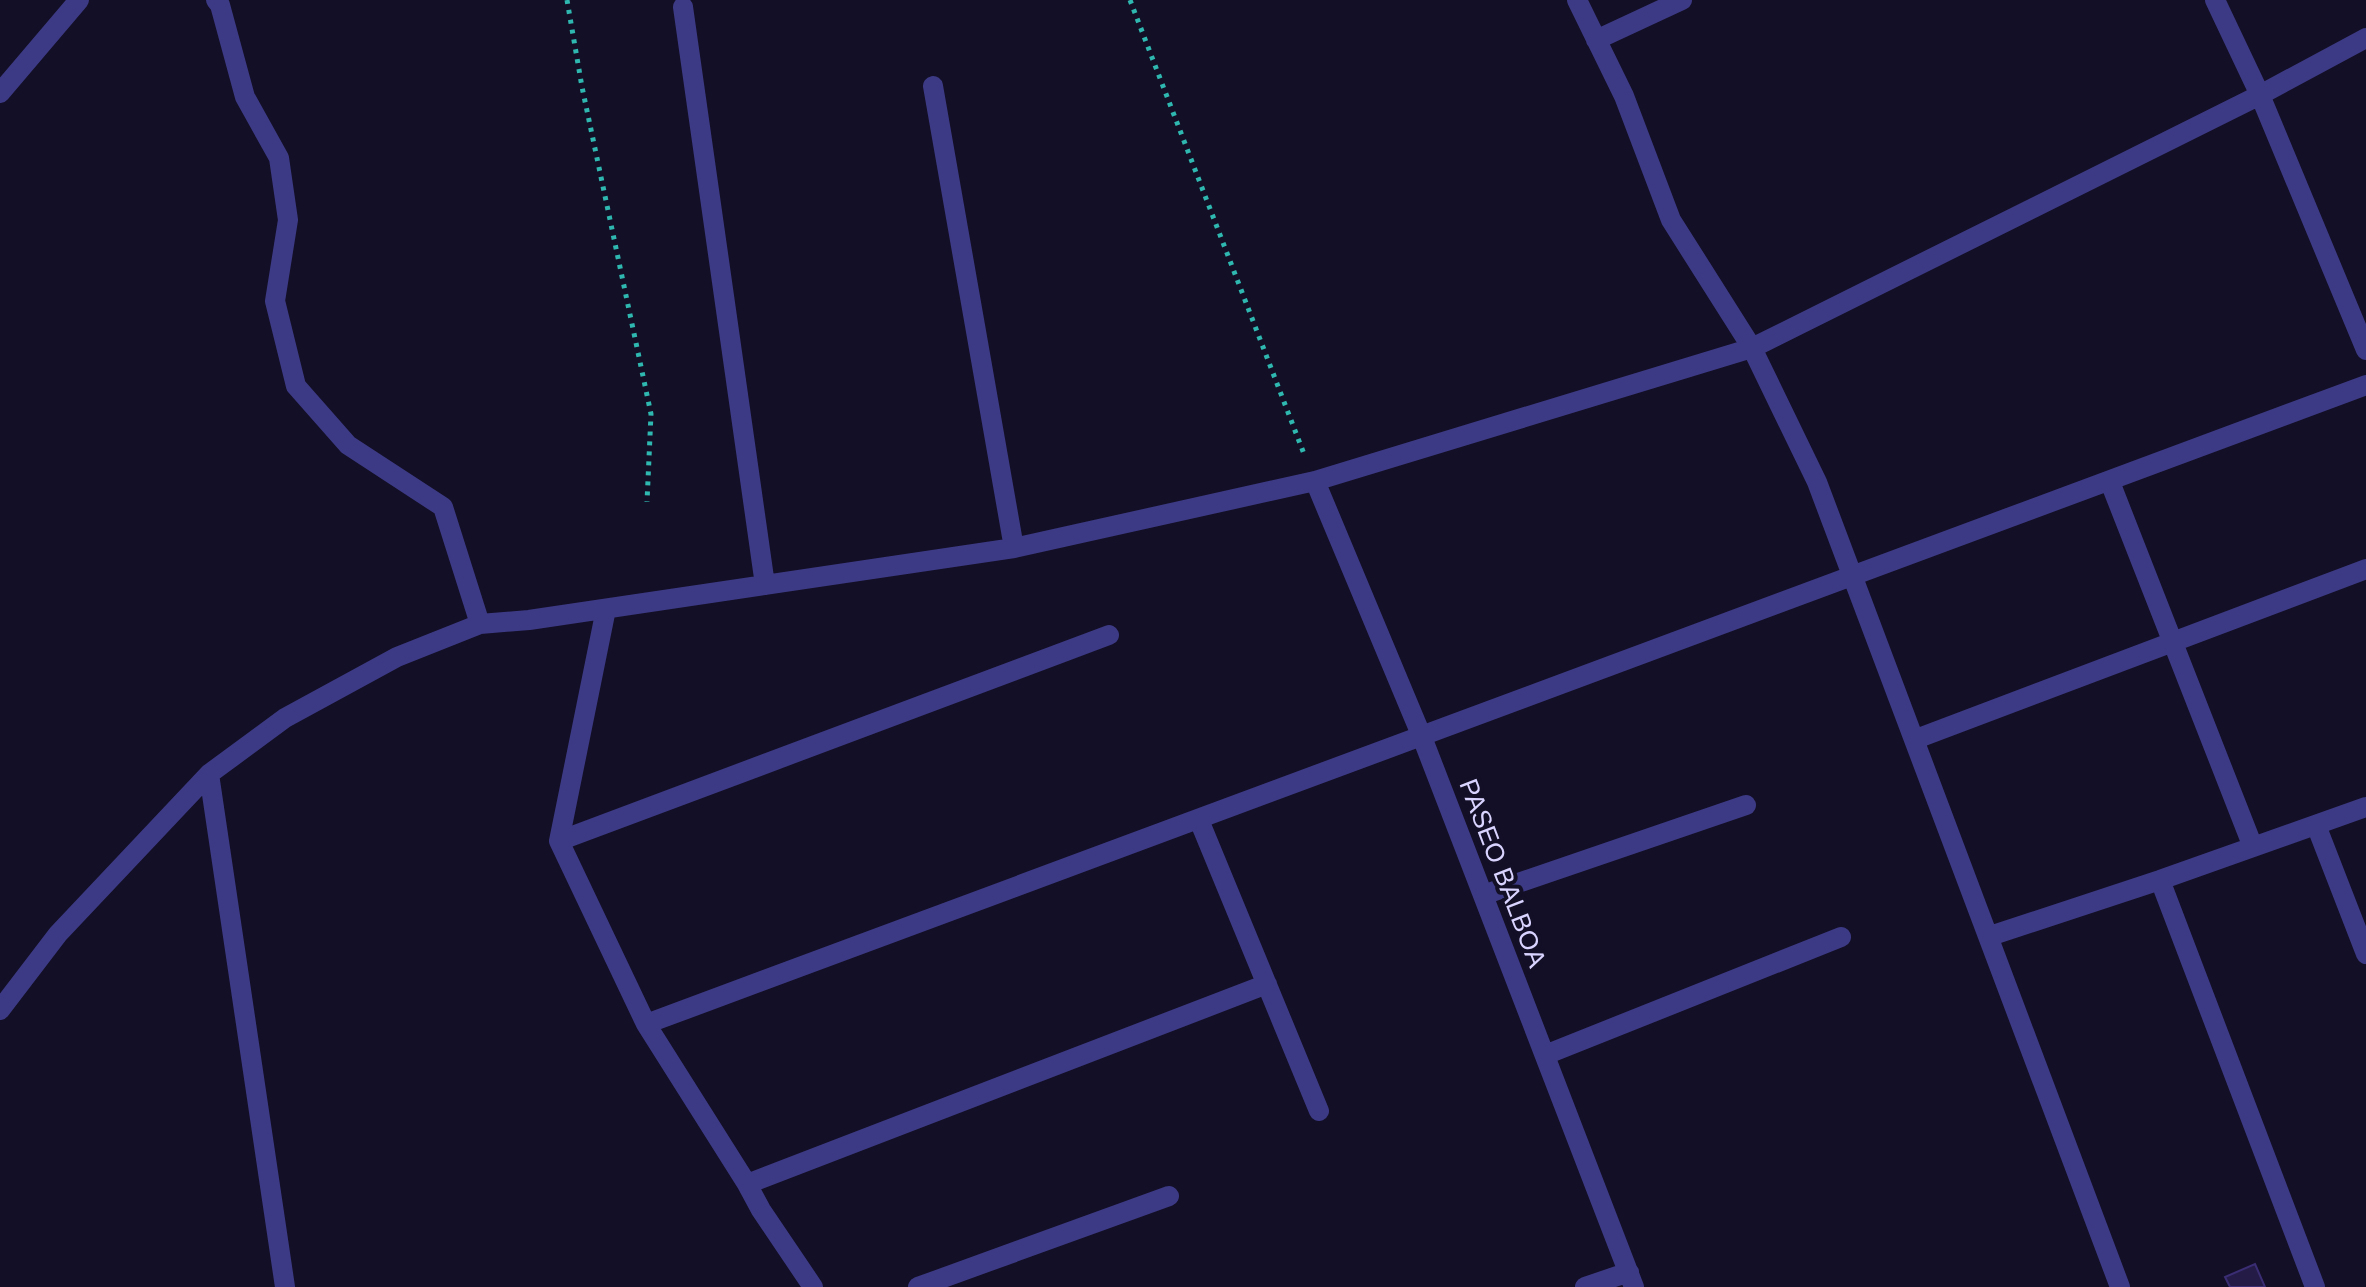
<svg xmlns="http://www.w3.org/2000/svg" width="2366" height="1287" font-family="Helvetica,sans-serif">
	<rect width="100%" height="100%" fill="#130f26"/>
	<path fill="#241b47" stroke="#3b2d73" stroke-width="2" d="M 2255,1264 L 2265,1287 L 2230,1287 L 2225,1277 Z"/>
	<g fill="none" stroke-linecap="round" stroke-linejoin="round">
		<path stroke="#2fb8b0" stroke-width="5" stroke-dasharray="4 6" stroke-linecap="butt" d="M 567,0 L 582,87 L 651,414 L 647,502
			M 1130,0 L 1304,454"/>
		<path stroke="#3d3a85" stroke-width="20" d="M 216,0 L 220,5 L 245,97 L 279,158 L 288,220 L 275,301 L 296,386 L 348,445 L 443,507 L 480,624
			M 1577,0 L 1624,96 L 1671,220 L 1752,348 L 1817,482 L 2120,1287
			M 2215,0 L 2260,95 L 2366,350
			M 683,7 L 765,585
			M 1596,40 L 1682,0
			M 933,86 L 1014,548
			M 0,93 L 79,0
			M 1315,481 L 1422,737 L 1634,1287
			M 2110,482 L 2253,847
			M 606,609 L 559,841 L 646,1024 L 747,1184 L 761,1210 L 813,1287
			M 1916,739 L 2366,569
			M 209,774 L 285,1287
			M 1199,820 L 1319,1111
			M 2316,825 L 2366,954
			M 559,841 L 1109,635
			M 2160,880 L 2315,1287
			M 1483,895 L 1746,805
			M 1990,936 L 2160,880 L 2366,807
			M 0,1010 L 58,934 L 209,774 L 285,718 L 397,657 L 480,624 L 529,620 L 1014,548 L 1315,481 L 1752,348 L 2260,95 L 2366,38
			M 646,1024 L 2366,385
			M 1545,1055 L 1841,937
			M 747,1184 L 1267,984
			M 918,1287 L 1169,1196
			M 1585,1287 L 1629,1272"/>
	</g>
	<g text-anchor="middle" stroke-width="8" stroke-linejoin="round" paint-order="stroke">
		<g font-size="26" fill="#d9d4ff" stroke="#130f26">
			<text transform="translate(1503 873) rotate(69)" y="9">PASEO BALBOA</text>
		</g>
	</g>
</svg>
